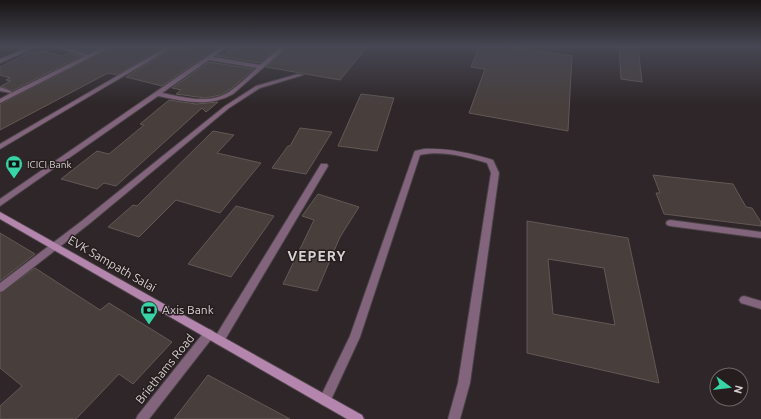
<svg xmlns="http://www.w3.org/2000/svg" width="761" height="419" font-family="Ubuntu,sans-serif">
	<rect width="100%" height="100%" fill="#2e2628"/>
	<path fill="#483f3d" stroke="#625956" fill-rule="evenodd" d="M 79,47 L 101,47 L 88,53 L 75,49 Z
		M 112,47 L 164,47 L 117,75 L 108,73 L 0,130 L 0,104 Z
		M 174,47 L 211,52 L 162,86 L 126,77 Z
		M 234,47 L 279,47 L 260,63 L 217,56 L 220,54 L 225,54 Z
		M 288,47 L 367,47 L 340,80 L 266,67 Z
		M 479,47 L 511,47 L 572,56 L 568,131 L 469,113 L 485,69 L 471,67 Z
		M 619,47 L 638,47 L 642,82 L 621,79 Z
		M 42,51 L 62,56 L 68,53 L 81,56 L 12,91 L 1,86 L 11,81 L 6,80 L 10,78 L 0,75 L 0,67 L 31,52 L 38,53 Z
		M 209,62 L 254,69 L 232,88 L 221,95 L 205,98 L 176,94 L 181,90 L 172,88 Z
		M 361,94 L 394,98 L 377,151 L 338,146 Z
		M 169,100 L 196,104 L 218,102 L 206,112 L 202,108 L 116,186 L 104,183 L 97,189 L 61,179 L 97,151 L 109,154 L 144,125 L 140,124 Z
		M 300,128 L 332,132 L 306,174 L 272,168 L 288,146 L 290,146 Z
		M 213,131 L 234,135 L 217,153 L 261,163 L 220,213 L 176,200 L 139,237 L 108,227 L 133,205 L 137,206 Z
		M 653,175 L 733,184 L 746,207 L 752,208 L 761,222 L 761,226 L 664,214 L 656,193 L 660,193 Z
		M 318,194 L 359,207 L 340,237 L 317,291 L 283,284 L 314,220 L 302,216 Z
		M 236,206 L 274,216 L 231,277 L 188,264 Z
		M 527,221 L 628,238 L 659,383 L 527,353 ZM 548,259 L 604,268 L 615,325 L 553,314 Z
		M 0,233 L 35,254 L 0,281 Z
		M 35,268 L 100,310 L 109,303 L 172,342 L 133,384 L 119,374 L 76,419 L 0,419 L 0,406 L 22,386 L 0,368 L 0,293 Z
		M 208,375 L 290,419 L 174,419 Z"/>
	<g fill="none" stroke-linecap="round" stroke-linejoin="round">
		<g stroke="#494143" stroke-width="2">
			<path id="lane" d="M 29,47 L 36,47 L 0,63 L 0,59 Z
				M 55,47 L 63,47 L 88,55 L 104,47 L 111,47 L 0,103 L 0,99 L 11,93 L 0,91 L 0,87 L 11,91 L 11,93 L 85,56 Z
				M 298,74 L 303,75 L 260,88 L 229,108 L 89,224 L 3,291 L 0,292 L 0,283 L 83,220 L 225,106 L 256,86 Z
				M 321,164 L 327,164 L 328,166 L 223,343 L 219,345 L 215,343 L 214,340 L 215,337 Z
				M 670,220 L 761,232 L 761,238 L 670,226 L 667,225 L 666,223 L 667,221 Z
				M 744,296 L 761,301 L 761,309 L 741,303 L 739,300 L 741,297 Z"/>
		</g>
		<g stroke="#494143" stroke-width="2">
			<path id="street" d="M 167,47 L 173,47 L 0,149 L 0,144 Z
				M 221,47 L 227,47 L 213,57 L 260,65 L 281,47 L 287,47 L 233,94 C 209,108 184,101 158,96 L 0,206 L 0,199 ZM 209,60 L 257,68 C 248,76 239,85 229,92 C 209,105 184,97 162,93 Z
				M 424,149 C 447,148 470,153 493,160 L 499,173 L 470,383 L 460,419 L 448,419 L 458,383 L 491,173 L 487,163 C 467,157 441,150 420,155 L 360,337 L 329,404 L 325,406 L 321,404 L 319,400 L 350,336 L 414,153 L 415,151 Z
				M 209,329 L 213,331 L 214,334 L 213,337 L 149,419 L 136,419 L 138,415 L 205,331 Z"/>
		</g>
		<g stroke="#494143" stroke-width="2">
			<path id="secondary" d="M 0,212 L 362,415 L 364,419 L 347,419 L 0,219 Z"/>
		</g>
		<use href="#lane" fill="#82647d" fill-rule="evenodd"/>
		<use href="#street" fill="#82647d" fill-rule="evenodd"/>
		<use href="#secondary" fill="#b485ad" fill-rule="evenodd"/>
	</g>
	<linearGradient id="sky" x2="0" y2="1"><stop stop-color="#191516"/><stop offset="0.44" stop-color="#464753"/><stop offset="1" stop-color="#464753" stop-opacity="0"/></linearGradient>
	<rect width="761" height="106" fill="url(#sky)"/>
	<defs>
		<g id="bank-pin" transform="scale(0.9)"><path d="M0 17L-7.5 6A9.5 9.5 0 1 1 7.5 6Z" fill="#38d4a6" stroke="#251d1e"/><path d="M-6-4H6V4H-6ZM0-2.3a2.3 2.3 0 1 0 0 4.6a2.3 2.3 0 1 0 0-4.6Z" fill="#111"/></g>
	</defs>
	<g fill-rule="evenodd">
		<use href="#bank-pin" x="14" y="164"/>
		<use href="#bank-pin" x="149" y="310"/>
	</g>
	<g text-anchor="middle" stroke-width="3" stroke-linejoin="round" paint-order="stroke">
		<g font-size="10" fill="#d6d1d2" stroke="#251d1e" text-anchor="start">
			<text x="27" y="168">ICICI Bank</text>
		</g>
		<g font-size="12" fill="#d6d1d2" stroke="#251d1e">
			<text transform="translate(112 264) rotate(30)" y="4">EVK Sampath Salai</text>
			<text transform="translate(165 369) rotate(-51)" y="4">Briethams Road</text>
		</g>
		<g font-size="12" fill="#d6d1d2" stroke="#251d1e" text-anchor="start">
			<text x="162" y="314">Axis Bank</text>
		</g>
		<g font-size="14" font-weight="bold" letter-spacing="1" fill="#d6d1d2" stroke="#251d1e">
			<text x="317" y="261">VEPERY</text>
		</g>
	</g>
	<g transform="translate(729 387) rotate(105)"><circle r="19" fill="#251d1e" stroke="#6c6566"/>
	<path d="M0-3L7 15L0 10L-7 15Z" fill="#38d4a6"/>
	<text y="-6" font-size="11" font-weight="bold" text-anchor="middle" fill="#d6d1d2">N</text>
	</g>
</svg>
